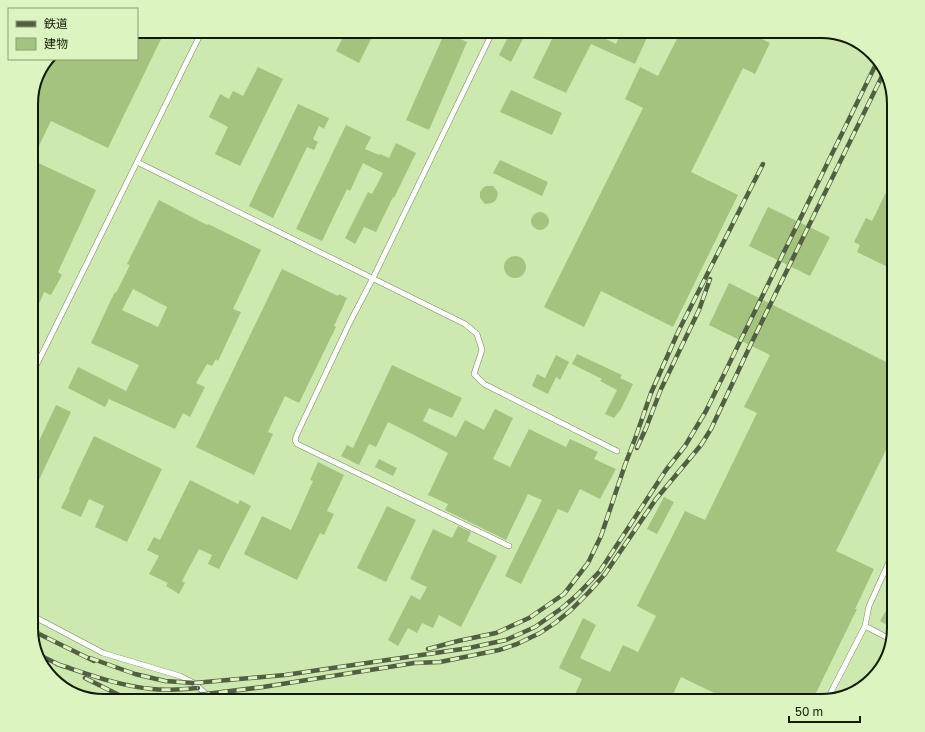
<svg xmlns="http://www.w3.org/2000/svg" width="925" height="732" font-family="'Golos Text','Noto Sans JP',sans-serif">
	<rect width="100%" height="100%" fill="#dcf4c0"/>
	<path fill="#cde9af" d="M 137,31 L 822,31 L 869,49 L 887,72 L 894,104 L 894,629 L 876,676 L 853,694 L 821,701 L 103,701 L 56,683 L 39,661 L 31,633 L 31,99 L 137,59 Z"/>
	<path fill="#a4c37e" fill-rule="evenodd" d="M 137,31 L 165,31 L 108,148 L 51,121 L 32,160 L 96,190 L 58,272 L 62,275 L 51,295 L 44,292 L 31,323 L 31,99 L 38,72 L 48,59 L 137,59 Z
		M 346,31 L 354,31 L 371,39 L 359,63 L 336,51 Z
		M 511,31 L 527,31 L 511,62 L 499,55 Z
		M 556,31 L 598,31 L 596,34 L 616,44 L 622,31 L 650,31 L 635,64 L 591,44 L 566,93 L 533,78 Z
		M 681,31 L 761,31 L 758,37 L 770,43 L 755,74 L 743,68 L 691,172 L 738,195 L 673,327 L 601,291 L 584,327 L 544,307 L 643,108 L 625,99 L 640,67 L 658,76 Z
		M 445,32 L 467,42 L 429,130 L 406,120 Z
		M 258,67 L 283,79 L 240,166 L 215,154 L 228,127 L 209,117 L 220,94 L 229,99 L 233,91 L 243,96 Z
		M 511,90 L 562,113 L 552,135 L 500,112 Z
		M 298,104 L 329,118 L 324,129 L 319,126 L 313,139 L 318,142 L 314,150 L 307,147 L 273,218 L 249,206 Z
		M 346,125 L 371,137 L 365,149 L 379,155 L 380,154 L 389,158 L 396,143 L 416,153 L 394,198 L 393,197 L 376,232 L 364,227 L 355,244 L 345,238 L 368,192 L 372,194 L 383,173 L 363,163 L 350,191 L 347,189 L 322,241 L 296,229 Z
		M 500,160 L 548,182 L 542,196 L 493,173 Z
		M 894,176 L 894,270 L 857,252 L 860,245 L 854,242 L 866,218 L 872,221 Z
		M 486,186 L 493,186 L 497,191 L 498,194 L 496,200 L 492,203 L 486,204 L 484,203 L 480,198 L 480,192 L 483,188 Z
		M 159,200 L 207,225 L 208,224 L 261,250 L 233,309 L 241,312 L 218,361 L 216,359 L 212,366 L 207,364 L 196,383 L 205,387 L 190,417 L 183,413 L 175,429 L 109,399 L 105,407 L 68,388 L 78,367 L 126,391 L 139,365 L 91,343 L 109,304 L 115,292 L 116,293 L 130,265 L 127,264 ZM 133,289 L 167,307 L 158,327 L 122,310 Z
		M 768,207 L 830,237 L 810,276 L 749,246 Z
		M531 221a9 9 0 1 1 18 0a9 9 0 1 1-18 0Z
		M504 267a11 11 0 1 1 22 0a11 11 0 1 1-22 0Z
		M 282,269 L 338,296 L 339,294 L 347,298 L 334,326 L 336,327 L 299,403 L 285,396 L 268,432 L 273,434 L 254,475 L 196,447 Z
		M 729,283 L 894,366 L 894,454 L 886,450 L 836,551 L 874,569 L 855,609 L 857,609 L 812,701 L 731,701 L 681,677 L 670,701 L 572,701 L 582,679 L 559,668 L 583,618 L 596,625 L 580,658 L 610,672 L 623,645 L 638,652 L 656,616 L 637,606 L 685,511 L 705,520 L 757,413 L 744,407 L 770,355 L 709,325 Z
		M 577,354 L 622,375 L 620,378 L 633,384 L 621,409 L 614,418 L 605,414 L 617,390 L 600,381 L 602,379 L 572,364 Z
		M 556,355 L 569,362 L 560,380 L 556,377 L 548,394 L 532,386 L 537,374 L 545,378 Z
		M 392,365 L 462,398 L 452,418 L 429,408 L 423,421 L 456,437 L 465,420 L 484,430 L 495,409 L 513,418 L 493,459 L 510,467 L 529,429 L 566,447 L 570,439 L 598,452 L 594,459 L 616,469 L 600,499 L 580,489 L 568,513 L 558,509 L 521,584 L 505,576 L 542,500 L 528,494 L 506,540 L 445,510 L 448,504 L 428,495 L 448,453 L 416,436 L 388,422 L 376,447 L 369,444 L 359,465 L 341,456 L 347,445 L 353,448 Z
		M 56,405 L 71,412 L 39,480 L 31,476 L 31,458 Z
		M 94,436 L 162,469 L 127,542 L 95,527 L 104,506 L 89,499 L 81,517 L 61,508 L 70,490 L 69,489 Z
		M 379,459 L 397,468 L 393,476 L 375,467 Z
		M 318,462 L 344,475 L 327,511 L 334,514 L 331,520 L 324,535 L 320,533 L 297,580 L 244,554 L 262,516 L 291,530 L 313,481 L 310,480 Z
		M 190,480 L 238,504 L 240,500 L 251,506 L 219,569 L 208,564 L 212,555 L 199,549 L 182,581 L 185,583 L 179,594 L 166,586 L 168,583 L 149,574 L 159,556 L 147,550 L 154,537 L 160,540 Z
		M 664,497 L 674,502 L 657,534 L 647,529 Z
		M 387,506 L 416,520 L 386,582 L 357,568 Z
		M 458,526 L 471,532 L 467,541 L 497,556 L 461,627 L 439,615 L 433,628 L 422,623 L 417,633 L 408,628 L 398,646 L 388,640 L 411,595 L 420,600 L 427,587 L 410,579 L 433,529 L 452,538 Z
		M 888,607 L 894,610 L 894,629 L 880,621 Z"/>
	<g fill="none" stroke-linecap="round" stroke-linejoin="round">
		<g stroke="#74895a" stroke-width="6">
			<path id="lane" d="M 493,31 L 373,278 L 351,320 L 297,434 L 295,440 L 297,444 L 509,546
				M 137,162 L 465,324 L 477,334 L 482,350 L 474,374 L 484,384 L 617,451
				M 31,376 L 202,31
				M 31,615 L 103,653 L 180,676 L 194,683 L 206,694 L 216,701
				M 865,626 L 890,639
				M 827,700 L 865,626 L 869,606 L 894,551"/>
		</g>
		<use href="#lane" stroke="#fff" stroke-width="5"/>
		<g stroke="#525f42" stroke-width="4.5">
			<path id="rail" d="M 637,448 L 646,428 L 661,389 L 699,310 L 710,279
				M 31,630 L 94,661
				M 428,649 L 458,641 L 496,633 L 529,618 L 564,594 L 588,563 L 601,536 L 625,465 L 636,436 L 651,393 L 679,330 L 763,164
				M 37,654 L 62,666
				M 90,658 L 135,674 L 165,681 L 194,683 L 285,675 L 469,648 L 506,640 L 535,627 L 562,608 L 577,595 L 600,571 L 666,470 L 685,446 L 706,411 L 878,60
				M 57,664 C 88,674 119,686 152,689 C 167,691 183,689 198,688
				M 85,678 L 123,697
				M 93,697 L 125,698 L 190,696 L 263,687 L 414,663 L 440,662 L 499,650 L 517,644 L 540,633 L 555,623 L 571,610 L 589,592 L 605,574 L 656,499 L 701,445 L 711,429 L 750,346 L 885,70"/>
		</g>
		<use href="#rail" stroke="#dcf4c0" stroke-width="3" stroke-dasharray="9" stroke-linecap="butt"/>
	</g>
	<path d="M0 0H925V732H0ZM104 38H821A66 66 0 0 1 887 104V628A66 66 0 0 1 821 694H104A66 66 0 0 1 38 628V104A66 66 0 0 1 104 38Z" fill="#dcf4c0" fill-rule="evenodd"/>
	<path fill="none" stroke="#131b08" stroke-width="2" d="M104 38H821A66 66 0 0 1 887 104V628A66 66 0 0 1 821 694H104A66 66 0 0 1 38 628V104A66 66 0 0 1 104 38Z"/>
	<rect x="8" y="8" width="130" height="52" fill="#dcf4c0" stroke="#8c9d76"/>
	<rect x="16" y="21" width="20" height="6" fill="#525f42" stroke="#8c9d76"/>
	<text x="44" y="28" font-size="12" fill="#131b08">鉄道</text>
	<rect x="16" y="38" width="20" height="12" fill="#a4c37e" stroke="#8c9d76"/>
	<text x="44" y="48" font-size="12" fill="#131b08">建物</text>
	<path d="M789 716v6h71v-6" fill="none" stroke="#131b08" stroke-width="2"/>
	<text x="795" y="716" font-size="12" fill="#131b08" stroke="#dcf4c0" stroke-width="3" paint-order="stroke">50 m</text>
</svg>
